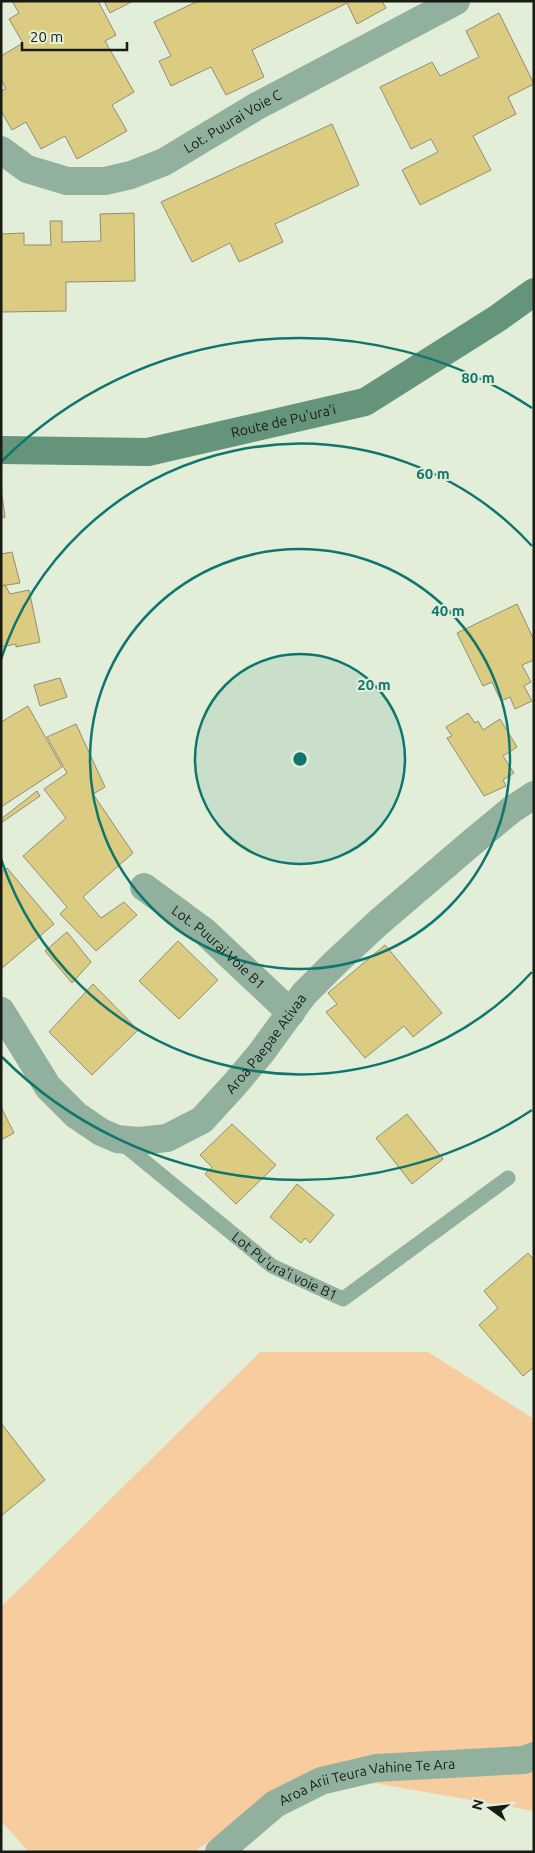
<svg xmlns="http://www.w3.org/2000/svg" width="535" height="1853" font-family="Ubuntu,sans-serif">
	<rect width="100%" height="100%" fill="#e3eed8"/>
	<path fill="#f7cc9f" d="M 260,1352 L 428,1352 L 534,1419 L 534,1811 L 310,1772 L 194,1852 L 29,1852 L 1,1821 L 1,1607 Z"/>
	<path fill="#dccc81" stroke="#918d77" d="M 12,1 L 98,1 L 116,35 L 105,41 L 134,92 L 112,105 L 127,131 L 77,159 L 65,136 L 41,149 L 26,122 L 12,130 L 1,111 L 1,91 L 6,89 L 1,79 L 1,56 L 23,43 L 9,19 L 19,13 Z
		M 104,1 L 133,1 L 110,13 Z
		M 198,1 L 382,1 L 386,8 L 357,24 L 347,3 L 252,50 L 264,77 L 226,95 L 211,67 L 171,86 L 159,61 L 171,56 L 154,22 Z
		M 499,13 L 534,84 L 508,97 L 516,114 L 473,136 L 491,170 L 420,205 L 402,170 L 438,152 L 431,139 L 411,149 L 380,87 L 432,62 L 440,76 L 479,57 L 466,31 Z
		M 332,124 L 359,185 L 275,224 L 283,242 L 239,262 L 230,243 L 192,262 L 161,202 Z
		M 134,213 L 135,281 L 66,282 L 66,311 L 1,312 L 1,234 L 24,233 L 24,245 L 51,245 L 50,221 L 62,221 L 62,242 L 101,241 L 100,214 Z
		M 1,489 L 5,517 L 1,518 Z
		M 12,552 L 20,583 L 1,586 L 1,554 Z
		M 5,585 L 10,594 L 29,590 L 40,642 L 16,647 L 16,644 L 1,647 L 1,586 Z
		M 517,604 L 534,640 L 534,660 L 522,665 L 531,682 L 524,686 L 532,701 L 515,709 L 510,697 L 501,701 L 492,682 L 483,686 L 457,633 Z
		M 60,678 L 67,697 L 40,706 L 34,685 Z
		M 28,706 L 62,767 L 1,807 L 1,722 Z
		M 468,713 L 475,723 L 478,721 L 483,730 L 500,719 L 517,747 L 503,756 L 514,773 L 503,780 L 506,786 L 484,796 L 447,738 L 452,736 L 446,727 Z
		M 76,724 L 105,787 L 93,794 L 133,853 L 83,897 L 101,918 L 124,902 L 137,915 L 96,951 L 60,914 L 67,907 L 23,856 L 66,818 L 44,789 L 67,773 L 47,737 Z
		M 37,791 L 40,796 L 1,823 L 1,819 Z
		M 7,868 L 54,924 L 1,969 L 1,872 Z
		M 67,932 L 91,962 L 72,983 L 45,951 Z
		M 178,941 L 218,980 L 179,1019 L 139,981 Z
		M 385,945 L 442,1013 L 413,1037 L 404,1026 L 365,1058 L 326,1012 L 337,1004 L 328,993 Z
		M 93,984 L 138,1030 L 92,1075 L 49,1032 Z
		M 1,1107 L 14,1133 L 1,1140 Z
		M 407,1114 L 443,1159 L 412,1184 L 376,1138 Z
		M 232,1124 L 276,1165 L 236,1204 L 205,1174 L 212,1167 L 200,1155 Z
		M 297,1184 L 334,1215 L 310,1243 L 305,1238 L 301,1243 L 270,1217 Z
		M 528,1253 L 534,1260 L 534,1367 L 523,1376 L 479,1325 L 498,1308 L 484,1291 Z
		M 1,1423 L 45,1480 L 1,1516 Z"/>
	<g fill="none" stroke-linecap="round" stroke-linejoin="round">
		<path stroke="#91b19e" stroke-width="15" id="s1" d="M 122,1143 L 272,1266 L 343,1299 L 508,1178"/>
		<g stroke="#91b19e" stroke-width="28">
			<path id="s2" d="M 1,150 L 27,169 L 67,181 L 105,181 L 131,175 L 164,162 L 257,106 L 456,1"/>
			<path id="s3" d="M 144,887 L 204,931 L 291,1013"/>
			<path id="s4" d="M 1,1011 L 48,1087 L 76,1115 L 101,1132 L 117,1139 L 139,1141 L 167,1138 L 202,1120 L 234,1085 L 261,1053 L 304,994 L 336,962 L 379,922 L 469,845 L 511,810 L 534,795"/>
			<path id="s5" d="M 219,1852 L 275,1804 L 321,1781 L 376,1768 L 524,1760 L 534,1756"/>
		</g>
		<path stroke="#649479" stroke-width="28" id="s6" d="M 1,450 L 148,452 L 365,402 L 498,318 L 534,292"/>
	</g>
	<circle cx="300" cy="759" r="105" fill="#0f766e" fill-opacity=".12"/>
	<g fill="none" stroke="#0f766e" stroke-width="2.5">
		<circle cx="300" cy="759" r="105"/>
		<circle cx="300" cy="759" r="210"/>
		<path d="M532 972A315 315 0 0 1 1 859M1 659A315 315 0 0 1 532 546"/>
		<path d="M532 1110A421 421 0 0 1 2 1057M2 461A421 421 0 0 1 532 408"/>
	</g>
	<g text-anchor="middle" stroke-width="4" stroke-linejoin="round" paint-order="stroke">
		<g font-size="14" fill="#171b13" stroke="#e3eed8">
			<text dy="5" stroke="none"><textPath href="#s2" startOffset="254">Lot. Puurai Voie C</textPath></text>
			<text dy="5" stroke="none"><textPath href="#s6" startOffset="286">Route de Pu'ura'i</textPath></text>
			<text dy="5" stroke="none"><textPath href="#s3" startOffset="96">Lot. Puurai Voie B1</textPath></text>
			<text dy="5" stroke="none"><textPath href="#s4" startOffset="366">Aroa Paepae Ativaa</textPath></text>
			<text dy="5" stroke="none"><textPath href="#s1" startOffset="205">Lot Pu'ura'i voie B1</textPath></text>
			<text dy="5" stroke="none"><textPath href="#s5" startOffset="170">Aroa Arii Teura Vahine Te Ara</textPath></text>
		</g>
	</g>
	<circle cx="300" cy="759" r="8" fill="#0f766e" stroke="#e3eed8" stroke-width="2.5"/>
	<g font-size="15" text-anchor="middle" font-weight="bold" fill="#0f766e" stroke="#e3eed8" stroke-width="4" stroke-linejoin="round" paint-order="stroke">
		<text x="478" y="383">80 m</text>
		<text x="433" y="479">60 m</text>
		<text x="448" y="616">40 m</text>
		<text x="374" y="690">20 m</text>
	</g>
	<rect width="535" height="1853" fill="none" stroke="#171b13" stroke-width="5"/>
	<g transform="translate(490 1808) rotate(285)" stroke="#e3eed8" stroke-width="4" paint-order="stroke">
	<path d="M0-4L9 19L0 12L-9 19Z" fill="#171b13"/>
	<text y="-8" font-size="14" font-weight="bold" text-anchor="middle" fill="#171b13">N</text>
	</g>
	<path d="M22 42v8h105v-8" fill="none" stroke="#171b13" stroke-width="2.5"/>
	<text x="30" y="42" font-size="15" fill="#171b13" stroke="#e3eed8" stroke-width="4" paint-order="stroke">20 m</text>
</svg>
